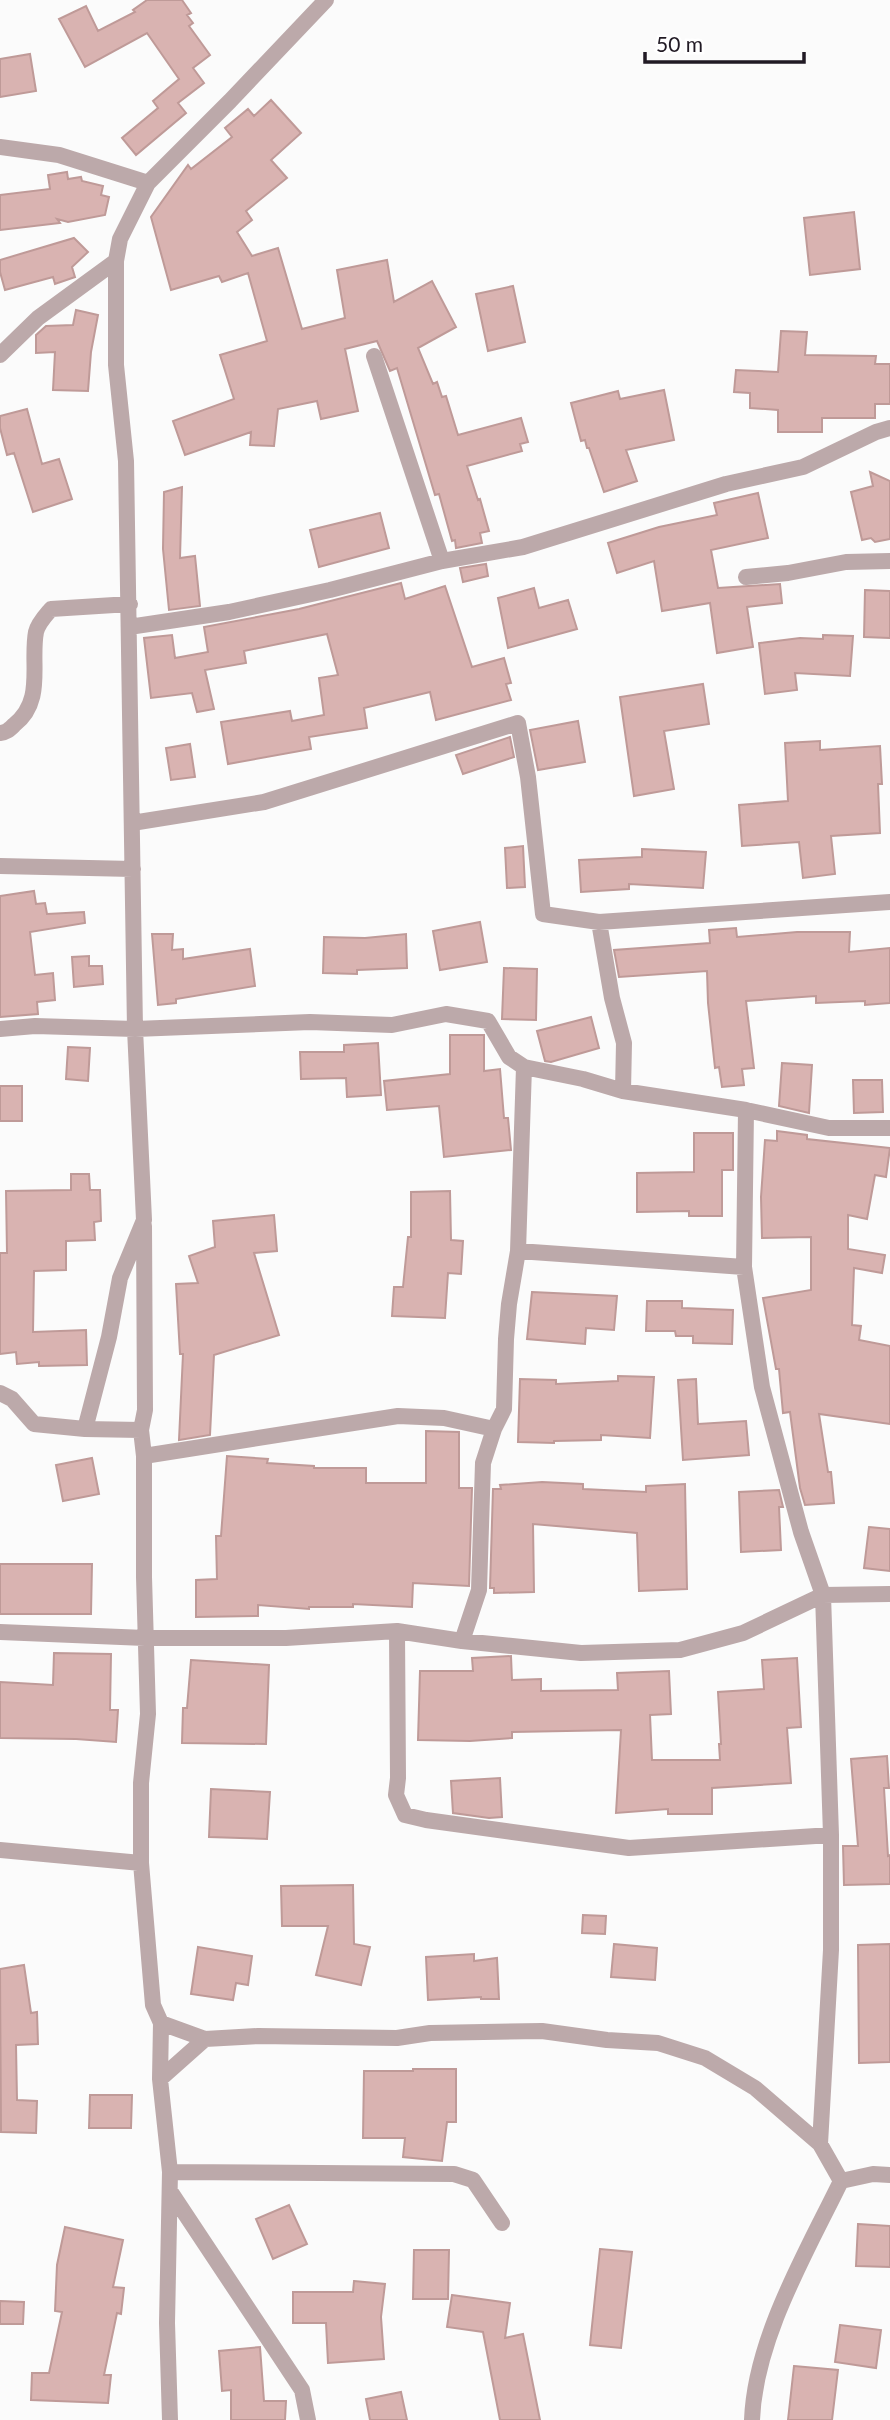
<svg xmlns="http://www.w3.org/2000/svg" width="890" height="2420" font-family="Lato,sans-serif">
	<rect width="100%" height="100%" fill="#fbfbfb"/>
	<path fill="#d9b3b1" stroke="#bf9a98" stroke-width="2" d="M 147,0 L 182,0 L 191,13 L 187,15 L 193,23 L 189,26 L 210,55 L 193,68 L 204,83 L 178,103 L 186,113 L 136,155 L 122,138 L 158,108 L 153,101 L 179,79 L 147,33 L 85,67 L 59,19 L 86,6 L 98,31 L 135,12 L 133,10 Z
		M 30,54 L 36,91 L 0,97 L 0,59 Z
		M 271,100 L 301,133 L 271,160 L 287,178 L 246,211 L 252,220 L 237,232 L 252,256 L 278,248 L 302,329 L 345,318 L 337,270 L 387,260 L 394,302 L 432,281 L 456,327 L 418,348 L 433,384 L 437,382 L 442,397 L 446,396 L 458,435 L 521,418 L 528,442 L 520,444 L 522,451 L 467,466 L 478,500 L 480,499 L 489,531 L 480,533 L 482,543 L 456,548 L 455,540 L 452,541 L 439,494 L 435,495 L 397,368 L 390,371 L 377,341 L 345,349 L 358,411 L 321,419 L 317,401 L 278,409 L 274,446 L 250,445 L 251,432 L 185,455 L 173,421 L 234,399 L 220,355 L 267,341 L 248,273 L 222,282 L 219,276 L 171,290 L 151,217 L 188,165 L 191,169 L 232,137 L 225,128 L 248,109 L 254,116 Z
		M 67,172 L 68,179 L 81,177 L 82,181 L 103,186 L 101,195 L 109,197 L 105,215 L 68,222 L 57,219 L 60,223 L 0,230 L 0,195 L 50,189 L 48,175 Z
		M 854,212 L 860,269 L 810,275 L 804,218 Z
		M 74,238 L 88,252 L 72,267 L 75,277 L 55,284 L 53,277 L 5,290 L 0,272 L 0,260 Z
		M 513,286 L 525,342 L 488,351 L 476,294 Z
		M 76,310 L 98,315 L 91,352 L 88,391 L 53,390 L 55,352 L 36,353 L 36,335 L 46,326 L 73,325 Z
		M 781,331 L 807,332 L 805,355 L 876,356 L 875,364 L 890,364 L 890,404 L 875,404 L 875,418 L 822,418 L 822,432 L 778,432 L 778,410 L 750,408 L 750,393 L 734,392 L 736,370 L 778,372 Z
		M 664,390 L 674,440 L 626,450 L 637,481 L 604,492 L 589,448 L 587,448 L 585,440 L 581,441 L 571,403 L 618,391 L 620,399 Z
		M 27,409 L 42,464 L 59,459 L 72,499 L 33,512 L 14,453 L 7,455 L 0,428 L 0,416 Z
		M 870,472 L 890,481 L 890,539 L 875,542 L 871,538 L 862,540 L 851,492 L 873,486 Z
		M 182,487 L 180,558 L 195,556 L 200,606 L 169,610 L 163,549 L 164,492 Z
		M 758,493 L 768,538 L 711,550 L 718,588 L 780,584 L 782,603 L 747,607 L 753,647 L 717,653 L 710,603 L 662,611 L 654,561 L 617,573 L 608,543 L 659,527 L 717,515 L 714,503 Z
		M 380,513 L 389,548 L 319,567 L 310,530 Z
		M 486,564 L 488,576 L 463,582 L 460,568 Z
		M 401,583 L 405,599 L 445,586 L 472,667 L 504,658 L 511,683 L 506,684 L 511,700 L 436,720 L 430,692 L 364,708 L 367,728 L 309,737 L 311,749 L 228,764 L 221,722 L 290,711 L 292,721 L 324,715 L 319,678 L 338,675 L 327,634 L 244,651 L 246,663 L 205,670 L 214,709 L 197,712 L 192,693 L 151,698 L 144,638 L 172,635 L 175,658 L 208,652 L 204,627 L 299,609 Z
		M 534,588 L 539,608 L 568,600 L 577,629 L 508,648 L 498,598 Z
		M 865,590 L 890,591 L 890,638 L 864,637 Z
		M 823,635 L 853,636 L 850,676 L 795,673 L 797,690 L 765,694 L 759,643 L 800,638 L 823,639 Z
		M 703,684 L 709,724 L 664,731 L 674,789 L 634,796 L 620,697 Z
		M 578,721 L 585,762 L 538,770 L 530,730 Z
		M 510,737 L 514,757 L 463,774 L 456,755 Z
		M 820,741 L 820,750 L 880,746 L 882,784 L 878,784 L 880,833 L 831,836 L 835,874 L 803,878 L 799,842 L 742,846 L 739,805 L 788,801 L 785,743 Z
		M 190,744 L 195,777 L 171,780 L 166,748 Z
		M 523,846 L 525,887 L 507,888 L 505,848 Z
		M 642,849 L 706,852 L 703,888 L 629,884 L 629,889 L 581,892 L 579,860 L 642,857 Z
		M 34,891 L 36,904 L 45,903 L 47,914 L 84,912 L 85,923 L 30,932 L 35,975 L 53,973 L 55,1000 L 37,1002 L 38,1014 L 0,1017 L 0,896 Z
		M 480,922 L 487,962 L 440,970 L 433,931 Z
		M 736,928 L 737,937 L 797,932 L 850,932 L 849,952 L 890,948 L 890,1003 L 865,1005 L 865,1001 L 816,1003 L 816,996 L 746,1001 L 754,1068 L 742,1069 L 744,1085 L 722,1087 L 719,1067 L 715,1068 L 708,1003 L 707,971 L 619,977 L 614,950 L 710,943 L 709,930 Z
		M 152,934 L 173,934 L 172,950 L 183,949 L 183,959 L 250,949 L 255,986 L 176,999 L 176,1003 L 158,1005 Z
		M 406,934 L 407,968 L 357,970 L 357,974 L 323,973 L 324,937 L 365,938 Z
		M 89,956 L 89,966 L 102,966 L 103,984 L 74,987 L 72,957 Z
		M 504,968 L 537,969 L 536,1020 L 502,1019 Z
		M 591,1017 L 599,1048 L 551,1062 L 545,1061 L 537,1031 Z
		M 450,1035 L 484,1035 L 484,1071 L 500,1069 L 504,1118 L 508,1118 L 511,1150 L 444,1157 L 439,1106 L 387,1110 L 384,1081 L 450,1074 Z
		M 378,1043 L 381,1095 L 347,1097 L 346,1078 L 301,1079 L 300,1052 L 344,1052 L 344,1045 Z
		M 68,1047 L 90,1048 L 88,1081 L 66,1079 Z
		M 782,1063 L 812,1065 L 809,1113 L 779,1106 Z
		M 853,1080 L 882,1080 L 883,1112 L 854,1113 Z
		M 0,1086 L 22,1086 L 22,1121 L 0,1121 Z
		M 777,1131 L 807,1135 L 807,1139 L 890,1148 L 886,1177 L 875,1175 L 867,1219 L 848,1215 L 848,1249 L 885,1255 L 882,1273 L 854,1268 L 852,1325 L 861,1326 L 859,1340 L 890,1346 L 890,1424 L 819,1414 L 828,1472 L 831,1472 L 834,1503 L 805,1505 L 800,1488 L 790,1412 L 783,1413 L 779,1369 L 776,1369 L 763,1298 L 811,1290 L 811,1237 L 762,1238 L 761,1197 L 765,1140 L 777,1141 Z
		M 694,1133 L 733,1133 L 733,1170 L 722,1170 L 722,1216 L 689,1216 L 689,1211 L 637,1212 L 637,1173 L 694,1172 Z
		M 71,1174 L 89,1174 L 90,1190 L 100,1190 L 101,1221 L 94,1222 L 95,1240 L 66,1241 L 66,1270 L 34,1271 L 33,1332 L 86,1330 L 87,1365 L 39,1366 L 39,1362 L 17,1364 L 16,1352 L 0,1354 L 0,1253 L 7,1253 L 6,1191 L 71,1190 Z
		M 450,1191 L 451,1240 L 463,1241 L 461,1274 L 448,1273 L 445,1318 L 392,1316 L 394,1287 L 403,1287 L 408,1237 L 411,1237 L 411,1192 Z
		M 274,1215 L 277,1251 L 254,1253 L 279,1335 L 214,1355 L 210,1435 L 179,1440 L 183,1354 L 180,1354 L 176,1284 L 198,1283 L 189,1256 L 215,1247 L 213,1221 Z
		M 532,1292 L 617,1296 L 614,1330 L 586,1328 L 585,1344 L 527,1339 Z
		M 647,1301 L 682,1301 L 682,1308 L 733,1310 L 732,1344 L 693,1343 L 693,1336 L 676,1336 L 675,1331 L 646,1331 Z
		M 618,1376 L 654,1377 L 650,1438 L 601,1435 L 601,1440 L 554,1441 L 554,1443 L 518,1442 L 520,1379 L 556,1380 L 556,1384 L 618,1381 Z
		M 696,1379 L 698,1424 L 746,1421 L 749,1455 L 683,1460 L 678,1380 Z
		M 426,1431 L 459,1432 L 459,1488 L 472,1488 L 469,1586 L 413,1583 L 412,1607 L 353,1604 L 353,1607 L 309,1607 L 309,1609 L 258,1605 L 258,1616 L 196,1617 L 196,1580 L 217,1579 L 216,1536 L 221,1536 L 227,1456 L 268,1459 L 267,1463 L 314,1466 L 314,1468 L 366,1468 L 366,1483 L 426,1483 Z
		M 92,1458 L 99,1494 L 63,1501 L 56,1465 Z
		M 542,1482 L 583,1484 L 583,1489 L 646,1492 L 646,1486 L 685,1484 L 687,1589 L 639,1591 L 637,1533 L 533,1524 L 534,1592 L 494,1593 L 494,1588 L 490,1588 L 493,1489 L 501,1489 L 500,1485 Z
		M 779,1490 L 783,1507 L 779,1507 L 781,1550 L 741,1552 L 739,1492 Z
		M 869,1527 L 890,1529 L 890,1571 L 864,1568 Z
		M 0,1564 L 92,1564 L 91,1614 L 0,1614 Z
		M 54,1653 L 111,1654 L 110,1710 L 118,1710 L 116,1742 L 76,1739 L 0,1738 L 0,1682 L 53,1685 Z
		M 511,1656 L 512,1680 L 541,1679 L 541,1691 L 618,1690 L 617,1673 L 669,1671 L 671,1714 L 650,1715 L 652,1760 L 720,1760 L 719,1744 L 721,1744 L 718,1692 L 764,1689 L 762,1660 L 797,1658 L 801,1727 L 787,1728 L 791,1783 L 712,1788 L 712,1814 L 668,1814 L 668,1809 L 616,1813 L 621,1730 L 512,1732 L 512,1738 L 470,1741 L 418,1740 L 420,1671 L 473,1671 L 472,1658 Z
		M 191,1660 L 269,1665 L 266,1744 L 182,1743 L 183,1708 L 187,1708 Z
		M 887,1756 L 889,1788 L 884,1788 L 888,1856 L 890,1855 L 890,1884 L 844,1885 L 843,1846 L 858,1846 L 851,1759 Z
		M 500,1778 L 502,1817 L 489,1818 L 453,1813 L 451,1781 Z
		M 211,1789 L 270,1792 L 267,1839 L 209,1837 Z
		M 353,1885 L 354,1944 L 370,1947 L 361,1985 L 316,1975 L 328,1926 L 282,1926 L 281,1886 Z
		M 583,1915 L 606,1916 L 605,1934 L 582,1933 Z
		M 614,1944 L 657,1948 L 655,1980 L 611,1977 Z
		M 890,1944 L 890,2062 L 859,2063 L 858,1945 Z
		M 198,1947 L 252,1956 L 248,1985 L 236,1983 L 233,2000 L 191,1994 Z
		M 474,1954 L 474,1961 L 497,1958 L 499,1999 L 481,1999 L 481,1997 L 428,2000 L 426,1957 Z
		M 24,1965 L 31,2013 L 37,2012 L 38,2044 L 16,2045 L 17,2100 L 37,2101 L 36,2133 L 1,2132 L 0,1969 Z
		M 413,2069 L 456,2069 L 456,2122 L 447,2122 L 442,2161 L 403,2157 L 405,2138 L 363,2138 L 364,2071 L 413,2071 Z
		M 90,2095 L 132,2095 L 131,2128 L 89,2128 Z
		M 289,2205 L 307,2244 L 273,2259 L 256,2219 Z
		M 858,2224 L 890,2226 L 890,2267 L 856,2266 Z
		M 65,2227 L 123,2240 L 113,2287 L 124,2288 L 121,2314 L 117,2313 L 104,2375 L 111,2375 L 108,2403 L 31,2400 L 32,2373 L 49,2373 L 62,2312 L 55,2311 L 57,2265 Z
		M 600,2249 L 632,2252 L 621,2348 L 590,2345 Z
		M 414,2250 L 449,2250 L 448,2299 L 413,2299 Z
		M 354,2281 L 385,2284 L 381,2317 L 384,2359 L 328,2363 L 326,2323 L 293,2323 L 293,2292 L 353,2292 Z
		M 452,2295 L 510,2303 L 505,2338 L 523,2334 L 540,2420 L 500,2420 L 483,2332 L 447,2327 Z
		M 0,2301 L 24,2302 L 23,2324 L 0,2324 Z
		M 840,2325 L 881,2330 L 876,2368 L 835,2362 Z
		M 260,2347 L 264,2401 L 286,2401 L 285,2420 L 231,2420 L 231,2390 L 222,2391 L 219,2351 Z
		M 794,2366 L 838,2370 L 832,2420 L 788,2420 Z
		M 401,2392 L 407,2420 L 370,2420 L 366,2399 Z"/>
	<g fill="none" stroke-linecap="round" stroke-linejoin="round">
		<path stroke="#bca9aa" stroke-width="16" d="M 0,147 L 59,155 L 148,183
			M 0,355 L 38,318 L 116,261
			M 374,356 L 442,561
			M 746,577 L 788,573 L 846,562 L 890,561
			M 129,627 L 229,612 L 330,590 L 442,561 L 523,547 L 726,484 L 803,467 L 876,432 L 890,428
			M 0,733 C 7,732 9,730 14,725 C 45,701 30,663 36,632 C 38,623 46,615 51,609 L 130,604
			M 132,823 L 264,802 L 518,723 L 528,777 L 543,914 L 599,922 L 890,902
			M 0,866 L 133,869
			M 599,922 L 612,998 L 624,1043 L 623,1091
			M 0,1029 L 35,1026 L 135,1029 L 310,1022 L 392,1025 L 446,1014 L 488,1021 L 509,1057 L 524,1067 L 583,1079 L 623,1091 L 746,1110 L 829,1128 L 890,1128
			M 144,1226 L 145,1410 L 141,1430 L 144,1456 L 144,1577 L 148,1714 L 141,1783 L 141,1863 L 153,2005 L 161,2023 L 160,2079 L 170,2172 L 167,2323 L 170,2420
			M 518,1251 L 744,1267 L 762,1387 L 801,1532 L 823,1595 L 831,1835 L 831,1950 L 820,2144 L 841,2181 L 873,2174 L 890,2175
			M 744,1267 L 746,1110
			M 0,1393 L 12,1399 L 34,1424 L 85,1429 L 141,1430
			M 85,1429 L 109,1337 L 120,1278 L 144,1220 L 135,1029 L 126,461 L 116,365 L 116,261 L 120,239 L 148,183 L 230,101 L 326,0
			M 144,1456 L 398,1416 L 444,1418 L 494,1429
			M 397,1631 L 398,1778 L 396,1795 L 405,1815 L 426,1820 L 629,1848 L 831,1835
			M 0,1632 L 145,1638 L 286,1638 L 397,1631 L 462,1641 L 581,1653 L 680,1650 L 743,1633 L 823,1595 L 890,1594
			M 462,1641 L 479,1590 L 483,1463 L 494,1429 L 504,1409 L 506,1339 L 509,1304 L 518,1251 L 524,1067
			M 0,1850 L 141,1863
			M 161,2023 L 205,2039 L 258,2036 L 397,2038 L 430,2033 L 542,2031 L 607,2040 L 658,2043 L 705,2058 L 755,2088 L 820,2144
			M 160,2079 L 205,2039
			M 170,2172 L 454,2174 L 473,2180 L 502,2223
			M 170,2191 L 302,2390 L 308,2420
			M 752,2420 C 755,2339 806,2253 841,2181"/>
	</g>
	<path d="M645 52v10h159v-10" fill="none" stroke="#211a24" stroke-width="3.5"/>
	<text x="656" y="52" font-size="21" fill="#211a24" stroke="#ffffff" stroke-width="5" paint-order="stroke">50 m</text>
</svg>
